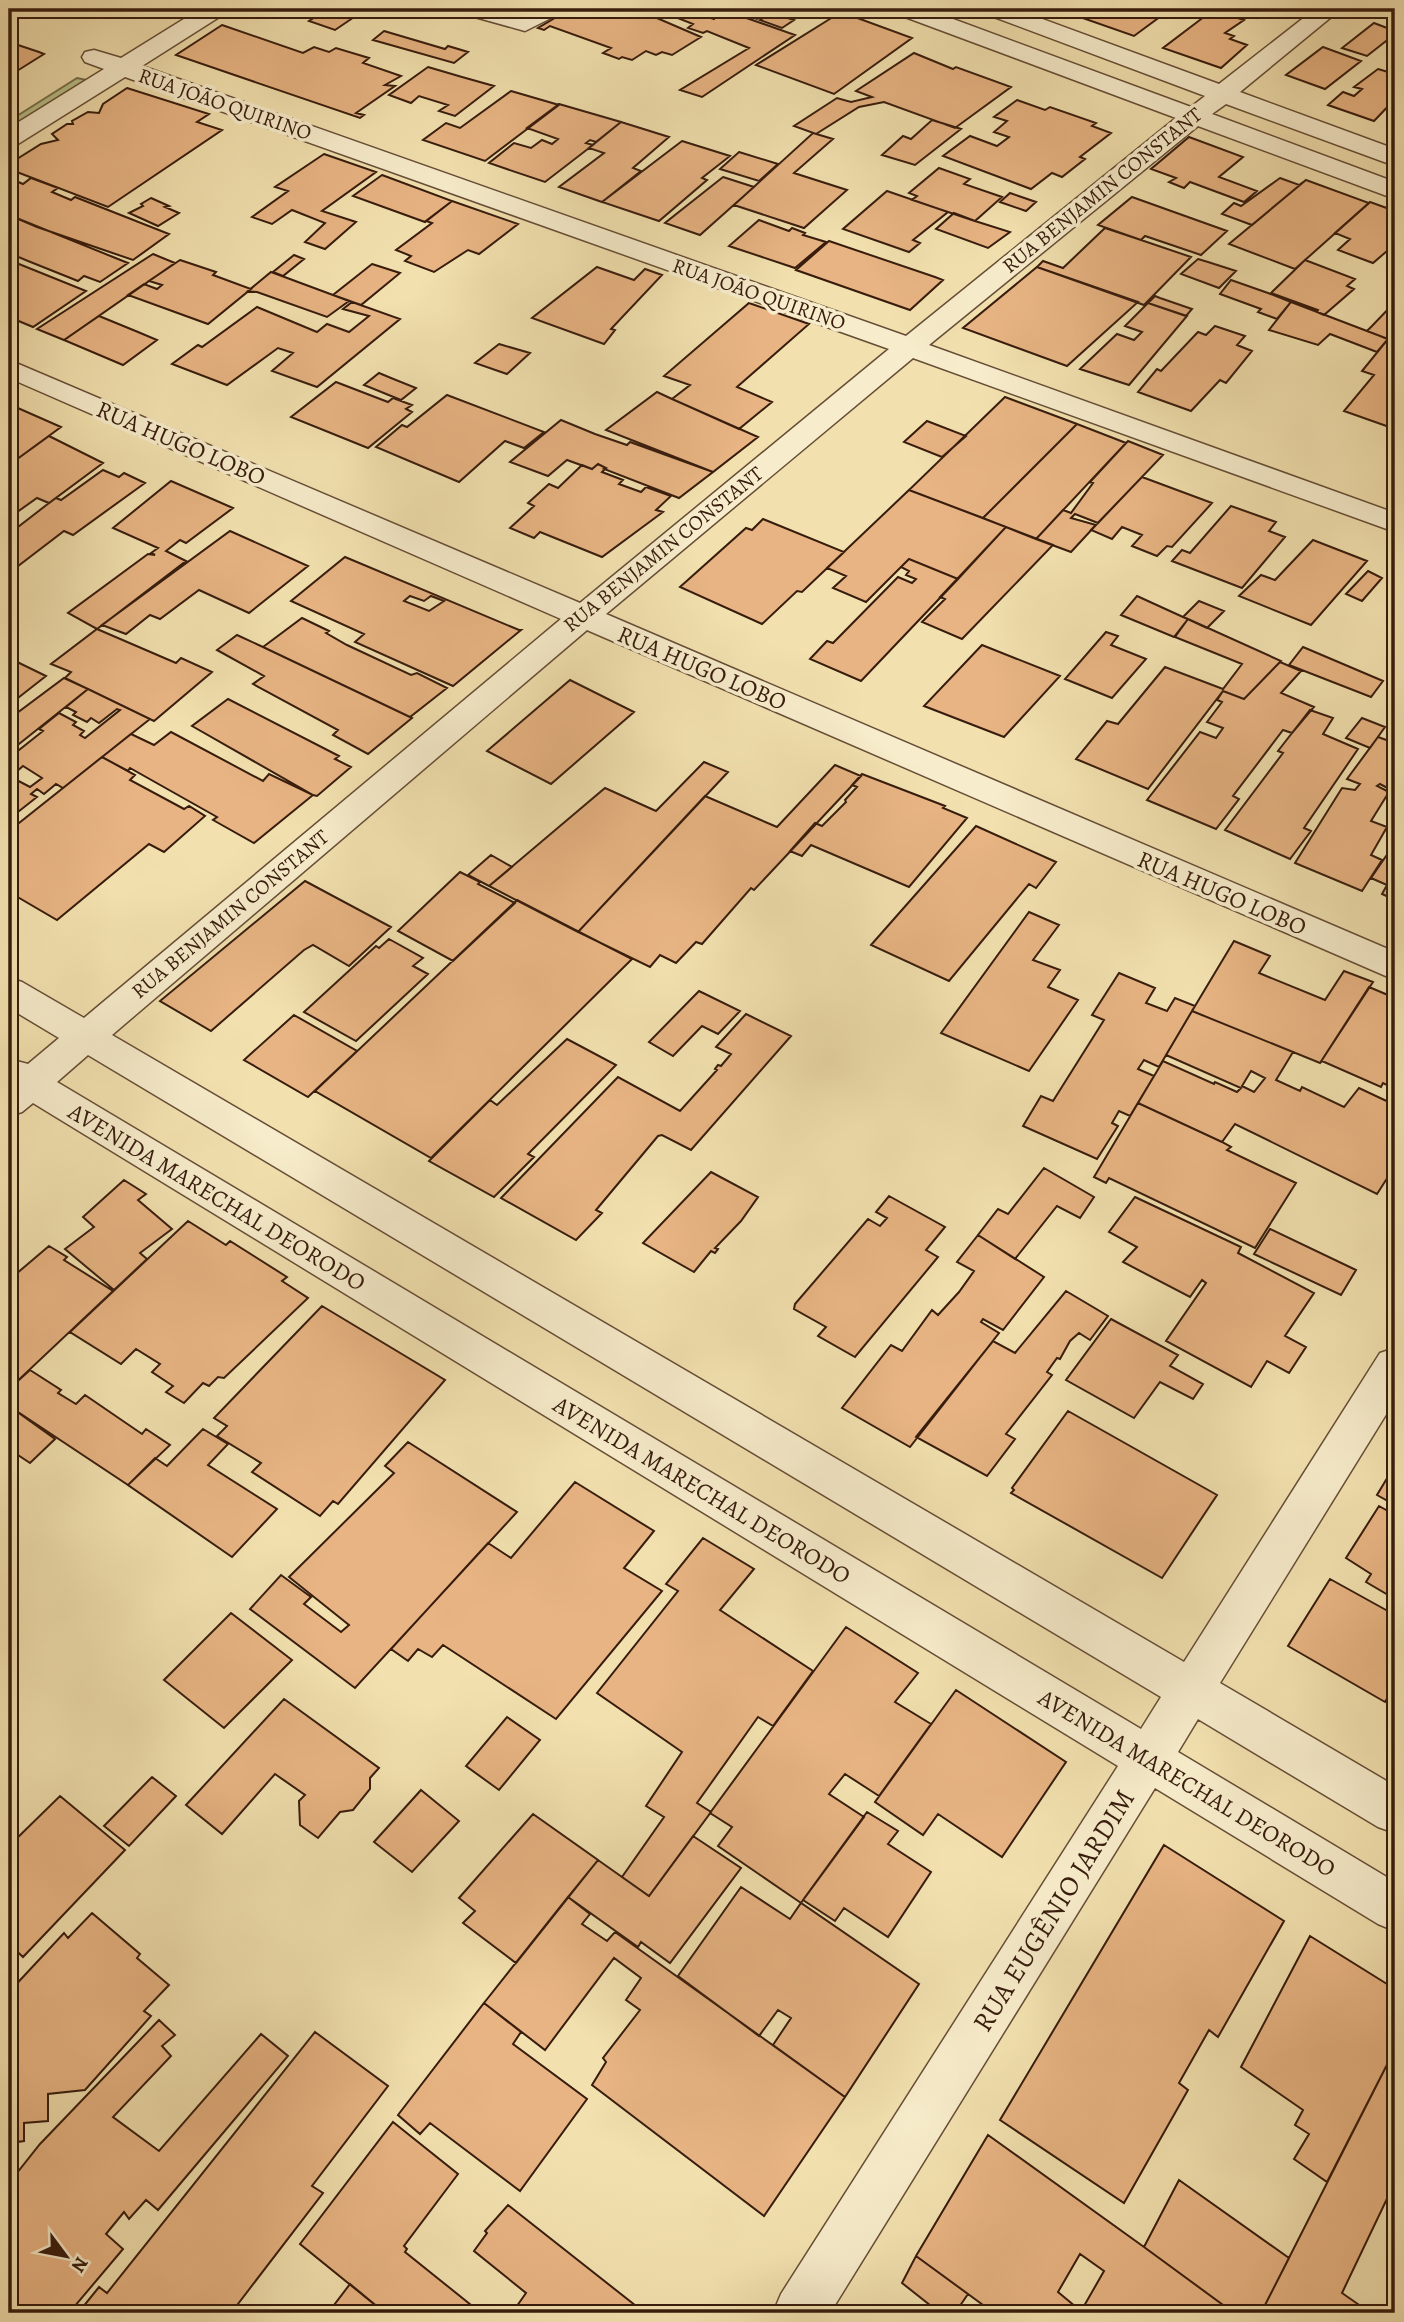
<svg xmlns="http://www.w3.org/2000/svg" width="1404" height="2322" font-family="Alegreya,serif">
	<rect width="100%" height="100%" fill="#f2e1af"/>
	<filter id="stains"><feTurbulence type="fractalNoise" baseFrequency=".00286" numOctaves="4"/><feColorMatrix values="0 0 0 0 .2 0 0 0 0 .09 0 0 0 0 .02 0 0 0 .5 -.17"/></filter>
	<radialGradient id="worn" r=".72"><stop offset=".6" stop-color="#630" stop-opacity="0"/><stop offset="1" stop-color="#630" stop-opacity=".3"/></radialGradient>
	<path fill="#bac38b" stroke="#78704c" stroke-width="2" d="M 77,78 L 91,81 L 9,133 L 9,121 Z"/>
	<path fill="#e8b483" stroke="#371c0d" stroke-width="2" fill-rule="evenodd" d="M 321,9 L 366,9 L 335,30 L 309,21 L 326,10 Z
		M 570,9 L 636,9 L 701,37 L 672,55 L 662,52 L 656,55 L 646,51 L 632,60 L 622,57 L 619,59 L 603,53 L 611,48 L 550,26 L 544,30 L 538,28 Z
		M 655,9 L 685,9 L 714,19 L 716,17 L 692,9 L 728,9 L 740,13 L 738,15 L 795,35 L 702,97 L 680,90 L 749,48 L 707,31 L 703,33 L 688,28 L 693,24 Z
		M 738,9 L 774,9 L 757,19 L 741,13 L 737,11 Z
		M 1057,9 L 1146,9 L 1144,10 L 1161,16 L 1134,36 Z
		M 1229,9 L 1267,9 L 1257,18 Z
		M 1213,10 L 1244,20 L 1225,33 L 1234,36 L 1230,39 L 1247,45 L 1221,68 L 1163,48 Z
		M 841,12 L 912,38 L 834,94 L 756,65 Z
		M 772,13 L 794,20 L 782,28 L 760,20 Z
		M 1374,23 L 1395,31 L 1395,34 L 1367,56 L 1342,48 Z
		M 222,25 L 303,53 L 314,47 L 329,52 L 336,48 L 369,58 L 363,63 L 401,76 L 385,85 L 395,86 L 356,113 L 364,115 L 360,118 L 176,55 Z
		M 384,31 L 445,49 L 448,46 L 468,52 L 454,63 L 373,40 Z
		M 9,42 L 39,52 L 44,54 L 17,71 L 9,68 Z
		M 1323,47 L 1361,61 L 1325,89 L 1286,75 Z
		M 914,53 L 953,69 L 956,67 L 1011,87 L 955,128 L 884,102 L 859,107 L 816,134 L 794,126 L 837,98 L 851,102 L 872,97 L 856,91 Z
		M 428,67 L 462,77 L 494,86 L 455,116 L 439,111 L 448,105 L 419,96 L 411,103 L 389,95 Z
		M 1378,69 L 1395,74 L 1395,99 L 1374,121 L 1328,105 L 1343,92 L 1354,96 L 1362,89 L 1354,87 Z
		M 127,88 L 209,114 L 197,122 L 222,130 L 108,207 L 9,169 L 9,164 L 41,144 L 58,140 L 52,134 L 67,124 L 73,124 L 72,121 L 88,112 L 99,113 L 103,104 Z
		M 511,91 L 559,105 L 485,161 L 423,140 L 446,123 L 460,128 Z
		M 1017,100 L 1045,110 L 1050,107 L 1096,123 L 1092,126 L 1111,133 L 1080,157 L 1085,159 L 1062,177 L 1052,173 L 1031,189 L 943,156 L 970,136 L 997,146 L 1009,137 L 994,132 L 1007,121 L 994,117 Z
		M 559,104 L 621,122 L 596,142 L 590,140 L 586,143 L 593,145 L 545,182 L 489,163 L 514,143 L 531,148 L 542,140 L 552,144 L 558,139 L 527,128 Z
		M 932,120 L 961,129 L 915,165 L 882,155 L 903,136 L 911,139 Z
		M 621,122 L 669,137 L 633,168 L 641,171 L 602,202 L 559,187 L 604,153 L 589,148 Z
		M 813,133 L 833,139 L 794,173 L 847,190 L 804,228 L 734,205 Z
		M 1189,137 L 1243,157 L 1219,177 L 1257,191 L 1244,202 L 1190,182 L 1184,188 L 1169,182 L 1176,178 L 1151,169 Z
		M 682,141 L 730,156 L 702,178 L 707,180 L 659,221 L 602,202 Z
		M 739,152 L 778,164 L 759,181 L 720,169 Z
		M 324,154 L 376,172 L 322,211 L 356,222 L 325,249 L 305,242 L 325,223 L 292,210 L 272,224 L 252,217 L 288,191 L 275,187 Z
		M 939,168 L 970,179 L 964,184 L 1002,197 L 975,221 L 912,200 L 917,196 L 909,193 Z
		M 382,175 L 452,201 L 425,222 L 353,196 Z
		M 723,177 L 754,187 L 700,235 L 665,223 Z
		M 9,178 L 23,184 L 31,178 L 58,188 L 52,192 L 71,200 L 75,197 L 169,234 L 133,260 L 37,227 L 9,215 Z
		M 1280,178 L 1299,185 L 1306,180 L 1252,225 L 1222,214 L 1234,203 L 1241,206 Z
		M 1306,180 L 1369,203 L 1295,269 L 1229,244 Z
		M 887,191 L 948,212 L 913,240 L 920,243 L 909,252 L 843,229 Z
		M 1010,193 L 1036,202 L 1026,211 L 1000,202 Z
		M 1132,197 L 1227,231 L 1201,255 L 1145,236 L 1141,240 L 1098,225 Z
		M 151,198 L 169,206 L 165,207 L 179,213 L 158,226 L 129,213 L 143,206 L 141,204 Z
		M 452,201 L 518,224 L 479,254 L 468,250 L 434,272 L 405,261 L 411,256 L 396,250 L 432,223 L 426,221 Z
		M 1370,202 L 1395,211 L 1395,252 L 1387,251 L 1373,263 L 1338,250 L 1350,239 L 1335,233 Z
		M 954,213 L 975,221 L 1010,232 L 988,248 L 936,229 Z
		M 9,215 L 113,257 L 128,263 L 100,282 L 84,276 L 78,281 L 28,261 L 9,253 Z
		M 759,220 L 789,231 L 792,228 L 805,233 L 803,235 L 826,242 L 795,268 L 729,246 Z
		M 1105,228 L 1141,240 L 1191,257 L 1144,305 L 1037,267 L 1043,261 L 1063,268 Z
		M 829,241 L 935,277 L 943,280 L 910,310 L 796,270 Z
		M 153,254 L 175,263 L 64,340 L 37,329 Z
		M 294,255 L 304,259 L 283,276 L 273,272 Z
		M 1198,259 L 1208,262 L 1236,271 L 1219,288 L 1181,274 Z
		M 9,260 L 86,291 L 33,327 L 9,317 Z
		M 180,260 L 216,272 L 213,275 L 251,289 L 208,324 L 128,295 L 144,284 L 157,289 L 162,285 L 149,281 Z
		M 1305,260 L 1355,279 L 1347,286 L 1354,289 L 1324,315 L 1317,312 L 1318,310 L 1271,293 Z
		M 372,264 L 400,273 L 361,305 L 333,295 Z
		M 597,267 L 634,280 L 645,269 L 662,275 L 611,329 L 615,330 L 604,344 L 532,318 Z
		M 1037,267 L 1138,302 L 1067,366 L 963,328 Z
		M 271,272 L 333,295 L 349,301 L 327,317 L 257,292 L 248,291 Z
		M 1231,280 L 1268,293 L 1291,302 L 1277,319 L 1258,312 L 1261,309 L 1220,294 Z
		M 1155,296 L 1160,298 L 1192,309 L 1186,316 L 1148,303 Z
		M 352,302 L 400,319 L 317,387 L 272,371 L 293,353 L 278,348 L 227,385 L 172,364 L 198,345 L 202,347 L 257,307 L 317,332 L 327,324 L 349,332 L 369,316 L 343,309 Z
		M 1291,302 L 1367,331 L 1388,339 L 1377,352 L 1330,334 L 1318,345 L 1269,330 Z
		M 1395,302 L 1395,342 L 1367,331 L 1371,327 Z
		M 749,303 L 809,324 L 737,387 L 772,402 L 739,429 L 672,399 L 690,385 L 664,376 Z
		M 1148,303 L 1187,316 L 1129,385 L 1080,369 L 1117,334 L 1134,340 L 1142,332 L 1125,326 Z
		M 99,316 L 138,332 L 157,340 L 123,365 L 64,340 Z
		M 1215,326 L 1245,336 L 1237,345 L 1252,351 L 1226,383 L 1220,380 L 1191,411 L 1138,392 L 1157,369 L 1161,371 L 1198,332 L 1206,335 Z
		M 1388,339 L 1395,342 L 1395,429 L 1344,411 L 1374,375 L 1362,371 Z
		M 499,344 L 530,353 L 507,374 L 475,363 Z
		M 379,373 L 391,378 L 416,388 L 401,400 L 364,385 Z
		M 336,382 L 388,402 L 393,398 L 412,405 L 406,409 L 412,412 L 368,448 L 291,417 Z
		M 657,392 L 672,399 L 758,437 L 713,472 L 606,430 Z
		M 447,395 L 544,432 L 524,448 L 505,441 L 459,482 L 376,447 L 402,425 L 407,427 Z
		M 1005,397 L 1077,424 L 983,518 L 909,490 Z
		M 11,405 L 61,427 L 9,465 L 9,406 Z
		M 561,420 L 595,434 L 627,445 L 630,442 L 713,472 L 679,498 L 604,469 L 606,468 L 598,464 L 592,469 L 567,460 L 548,476 L 510,462 Z
		M 927,421 L 966,436 L 942,457 L 904,442 Z
		M 1077,424 L 1126,443 L 1036,539 L 983,518 Z
		M 49,436 L 103,463 L 49,503 L 37,498 L 13,515 L 9,514 L 9,465 Z
		M 1128,441 L 1163,455 L 1098,523 L 1075,514 L 1071,518 L 1096,525 L 1071,552 L 1036,539 L 1063,510 L 1071,513 L 1093,483 L 1090,482 Z
		M 598,464 L 606,468 L 602,472 L 623,480 L 619,484 L 641,492 L 646,487 L 671,496 L 656,510 L 663,512 L 602,557 L 540,532 L 534,538 L 510,528 L 534,506 L 528,503 L 549,484 L 558,488 L 582,465 L 592,469 Z
		M 103,470 L 119,477 L 124,473 L 145,483 L 73,535 L 64,531 L 9,573 L 9,534 L 49,503 L 56,498 L 61,500 Z
		M 1142,477 L 1212,503 L 1172,547 L 1167,546 L 1157,556 L 1132,546 L 1142,535 L 1122,527 L 1112,539 L 1091,530 Z
		M 171,481 L 233,508 L 186,543 L 180,540 L 166,551 L 186,561 L 97,629 L 68,613 L 148,554 L 155,555 L 151,553 L 158,548 L 113,528 Z
		M 909,490 L 1006,527 L 958,579 L 909,559 L 866,602 L 833,588 L 846,576 L 827,568 Z
		M 1231,506 L 1276,522 L 1269,531 L 1285,537 L 1242,588 L 1172,561 L 1182,550 L 1190,553 Z
		M 763,519 L 844,552 L 802,592 L 797,591 L 762,624 L 680,587 L 746,528 L 752,530 Z
		M 1006,527 L 1053,545 L 962,639 L 922,622 L 945,599 L 940,597 Z
		M 230,531 L 308,566 L 249,613 L 199,590 L 160,619 L 150,615 L 126,634 L 102,625 Z
		M 1313,540 L 1367,561 L 1311,625 L 1239,596 L 1261,575 L 1275,580 Z
		M 345,557 L 519,630 L 521,630 L 453,686 L 355,642 L 364,634 L 291,601 ZM 410,596 L 424,601 L 431,596 L 444,601 L 429,611 L 404,601 Z
		M 909,559 L 958,579 L 861,681 L 810,659 L 827,641 L 833,643 L 898,577 L 912,583 L 916,579 L 906,575 L 909,571 L 901,567 Z
		M 1368,571 L 1382,578 L 1362,601 L 1346,594 Z
		M 1137,596 L 1183,617 L 1188,619 L 1174,637 L 1121,615 Z
		M 1199,601 L 1224,611 L 1207,628 L 1183,617 Z
		M 302,618 L 329,631 L 326,633 L 347,645 L 411,675 L 417,673 L 447,688 L 410,717 L 263,647 Z
		M 1188,619 L 1281,661 L 1244,699 L 1223,691 L 1148,789 L 1076,759 L 1107,721 L 1118,724 L 1165,667 L 1223,689 L 1242,664 L 1175,637 Z
		M 97,629 L 176,663 L 181,658 L 212,672 L 154,721 L 65,678 L 71,672 L 51,664 Z
		M 1106,632 L 1118,636 L 1111,645 L 1146,659 L 1112,698 L 1065,679 Z
		M 237,635 L 263,647 L 412,718 L 368,754 L 333,735 L 338,730 L 253,684 L 264,676 L 217,650 Z
		M 982,645 L 1060,676 L 1004,737 L 924,706 Z
		M 1303,647 L 1383,681 L 1371,697 L 1289,665 Z
		M 9,658 L 46,676 L 9,705 Z
		M 1280,662 L 1301,671 L 1281,693 L 1314,707 L 1292,733 L 1283,730 L 1233,796 L 1239,799 L 1216,829 L 1147,800 L 1200,732 L 1216,738 L 1223,728 L 1207,722 L 1222,702 L 1217,700 L 1223,691 L 1244,699 Z
		M 64,678 L 88,689 L 9,752 L 9,719 Z
		M 570,680 L 634,712 L 551,784 L 487,751 Z
		M 88,689 L 150,719 L 63,788 L 56,784 L 44,794 L 37,789 L 31,794 L 37,797 L 9,819 L 9,776 L 30,787 L 42,778 L 23,766 L 16,772 L 9,768 L 9,758 L 43,731 L 39,729 L 59,713 L 76,722 L 73,725 L 84,731 L 80,735 L 85,738 L 120,710 L 117,709 L 99,723 L 91,718 L 87,722 L 73,715 L 76,712 L 66,707 Z
		M 228,699 L 339,756 L 335,759 L 351,767 L 317,796 L 313,795 L 192,726 Z
		M 1310,710 L 1333,718 L 1323,734 L 1358,749 L 1304,828 L 1311,831 L 1290,859 L 1225,830 L 1283,753 L 1278,751 Z
		M 1362,718 L 1385,727 L 1370,748 L 1346,738 Z
		M 171,732 L 263,781 L 269,774 L 313,795 L 254,843 L 213,820 L 217,817 L 130,768 L 128,771 L 102,757 L 131,734 L 154,745 Z
		M 1378,737 L 1395,743 L 1395,792 L 1380,784 L 1377,786 L 1389,792 L 1371,821 L 1387,827 L 1371,855 L 1382,860 L 1362,891 L 1295,863 L 1342,788 L 1355,790 L 1360,784 L 1347,779 Z
		M 102,757 L 135,775 L 130,780 L 184,809 L 189,806 L 205,816 L 164,852 L 149,844 L 57,920 L 9,892 L 9,831 Z
		M 704,762 L 728,772 L 578,932 L 489,886 L 605,788 L 656,811 Z
		M 835,765 L 861,776 L 754,890 L 751,888 L 702,944 L 696,942 L 676,963 L 660,955 L 650,967 L 578,932 L 705,796 L 777,827 Z
		M 862,774 L 945,806 L 943,808 L 967,818 L 909,887 L 811,845 L 802,856 L 790,851 L 815,823 L 822,826 L 846,802 L 845,800 L 857,787 L 852,785 Z
		M 976,826 L 1056,862 L 1036,888 L 1029,884 L 949,981 L 871,945 Z
		M 1395,843 L 1395,900 L 1382,894 L 1387,885 L 1371,878 Z
		M 491,855 L 512,867 L 489,886 L 468,875 Z
		M 460,872 L 480,882 L 478,884 L 515,903 L 453,961 L 398,931 Z
		M 305,881 L 391,927 L 349,966 L 313,945 L 304,950 L 211,1031 L 160,1001 Z
		M 517,900 L 632,959 L 431,1158 L 315,1091 Z
		M 1029,912 L 1059,925 L 1033,960 L 1060,970 L 1048,987 L 1078,1000 L 1029,1071 L 941,1033 Z
		M 389,939 L 423,958 L 413,966 L 428,974 L 356,1041 L 304,1012 L 376,946 L 379,948 Z
		M 1234,941 L 1270,956 L 1259,973 L 1325,1000 L 1344,971 L 1373,982 L 1320,1063 L 1192,1011 Z
		M 1119,973 L 1155,988 L 1146,1003 L 1167,1011 L 1175,998 L 1195,1006 L 1159,1067 L 1144,1060 L 1138,1069 L 1154,1076 L 1130,1116 L 1119,1111 L 1112,1123 L 1118,1126 L 1097,1159 L 1023,1126 L 1041,1096 L 1053,1101 L 1104,1020 L 1092,1015 Z
		M 1369,987 L 1395,998 L 1395,1089 L 1383,1083 L 1381,1087 L 1322,1061 L 1320,1063 Z
		M 699,991 L 740,1011 L 718,1034 L 702,1026 L 673,1056 L 649,1042 Z
		M 1192,1011 L 1293,1052 L 1276,1080 L 1300,1091 L 1302,1087 L 1344,1107 L 1359,1088 L 1395,1105 L 1395,1166 L 1377,1194 L 1235,1124 L 1222,1142 L 1138,1103 L 1163,1061 L 1214,1084 L 1215,1082 L 1237,1092 L 1241,1088 L 1166,1055 ZM 1251,1071 L 1265,1078 L 1254,1092 L 1242,1086 Z
		M 746,1014 L 791,1036 L 691,1150 L 662,1135 L 658,1136 L 596,1210 L 602,1213 L 576,1240 L 501,1198 L 618,1077 L 680,1111 L 717,1070 L 715,1069 L 718,1065 L 721,1066 L 731,1054 L 716,1047 Z
		M 294,1015 L 357,1051 L 308,1097 L 244,1060 Z
		M 567,1039 L 616,1065 L 528,1154 L 534,1157 L 494,1197 L 429,1161 L 490,1100 L 497,1105 Z
		M 1138,1103 L 1222,1142 L 1231,1147 L 1227,1150 L 1296,1183 L 1255,1248 L 1109,1178 L 1106,1183 L 1094,1177 Z
		M 1044,1168 L 1094,1197 L 1080,1218 L 1057,1206 L 1015,1259 L 978,1235 L 998,1209 L 1008,1214 Z
		M 711,1172 L 758,1197 L 741,1221 L 715,1248 L 718,1249 L 715,1253 L 711,1251 L 694,1272 L 643,1243 Z
		M 124,1180 L 146,1194 L 138,1200 L 172,1229 L 140,1253 L 147,1259 L 114,1290 L 65,1249 L 94,1227 L 83,1217 Z
		M 889,1196 L 945,1227 L 926,1250 L 938,1257 L 855,1357 L 818,1336 L 826,1327 L 794,1309 L 795,1304 L 868,1219 L 880,1226 L 887,1218 L 876,1212 Z
		M 1135,1197 L 1241,1247 L 1238,1253 L 1314,1293 L 1285,1336 L 1306,1347 L 1289,1373 L 1267,1361 L 1251,1387 L 1166,1341 L 1206,1283 L 1202,1280 L 1190,1297 L 1123,1262 L 1137,1247 L 1109,1232 Z
		M 188,1221 L 226,1245 L 230,1241 L 287,1277 L 282,1281 L 308,1298 L 224,1378 L 218,1377 L 209,1386 L 203,1383 L 184,1403 L 166,1392 L 173,1386 L 152,1372 L 160,1364 L 136,1349 L 121,1364 L 70,1332 Z
		M 1270,1229 L 1356,1270 L 1341,1295 L 1254,1254 Z
		M 978,1235 L 1044,1277 L 1003,1330 L 983,1319 L 981,1322 L 999,1333 L 910,1447 L 842,1408 L 891,1345 L 902,1351 L 932,1310 L 938,1315 L 959,1292 L 974,1271 L 957,1262 Z
		M 49,1246 L 67,1257 L 64,1260 L 113,1291 L 9,1389 L 9,1280 Z
		M 1066,1291 L 1108,1316 L 1090,1340 L 1079,1333 L 1070,1341 L 1060,1359 L 1057,1358 L 1047,1372 L 1052,1375 L 1006,1434 L 1015,1439 L 987,1476 L 916,1437 L 993,1341 L 1015,1353 Z
		M 322,1306 L 445,1380 L 338,1504 L 333,1501 L 320,1516 L 252,1472 L 261,1463 L 217,1436 L 227,1426 L 214,1418 Z
		M 1111,1319 L 1178,1355 L 1170,1366 L 1203,1384 L 1193,1399 L 1160,1382 L 1134,1418 L 1066,1380 Z
		M 30,1370 L 61,1390 L 58,1393 L 76,1404 L 85,1395 L 142,1434 L 146,1429 L 170,1445 L 128,1485 L 9,1406 L 9,1389 Z
		M 9,1406 L 55,1439 L 30,1463 L 9,1449 Z
		M 1068,1411 L 1217,1495 L 1162,1578 L 1011,1493 L 1014,1490 L 1012,1488 Z
		M 203,1429 L 228,1444 L 208,1465 L 277,1509 L 232,1557 L 128,1485 L 155,1458 L 167,1466 Z
		M 408,1442 L 517,1512 L 355,1688 L 250,1609 L 281,1575 L 311,1597 L 304,1604 L 341,1632 L 349,1625 L 289,1577 L 394,1473 L 385,1466 Z
		M 1395,1465 L 1395,1505 L 1377,1495 Z
		M 575,1482 L 654,1531 L 624,1568 L 662,1591 L 556,1719 L 443,1645 L 432,1657 L 418,1649 L 408,1661 L 391,1649 L 488,1543 L 511,1558 Z
		M 1379,1506 L 1395,1515 L 1395,1599 L 1366,1582 L 1371,1574 L 1346,1558 Z
		M 703,1538 L 754,1569 L 720,1610 L 813,1671 L 773,1726 L 758,1717 L 697,1803 L 711,1812 L 649,1896 L 622,1877 L 664,1817 L 646,1806 L 682,1752 L 597,1693 L 678,1591 L 666,1584 Z
		M 1330,1579 L 1395,1615 L 1395,1685 L 1385,1702 L 1288,1646 Z
		M 231,1613 L 292,1660 L 224,1728 L 164,1680 Z
		M 846,1627 L 918,1673 L 895,1702 L 931,1724 L 879,1796 L 845,1774 L 829,1794 L 864,1817 L 801,1903 L 718,1846 L 732,1827 L 710,1813 Z
		M 956,1690 L 1066,1762 L 1002,1857 L 938,1814 L 923,1835 L 875,1802 Z
		M 284,1699 L 379,1768 L 370,1778 L 370,1789 L 353,1810 L 340,1812 L 318,1838 L 300,1825 L 299,1801 L 305,1795 L 275,1774 L 222,1834 L 186,1805 Z
		M 507,1717 L 540,1740 L 499,1790 L 466,1766 Z
		M 152,1777 L 176,1796 L 129,1846 L 104,1826 Z
		M 421,1790 L 459,1821 L 412,1872 L 374,1842 Z
		M 60,1796 L 125,1850 L 23,1957 L 9,1944 L 9,1846 Z
		M 867,1812 L 898,1831 L 888,1844 L 931,1872 L 888,1937 L 844,1908 L 835,1921 L 803,1900 Z
		M 533,1814 L 598,1860 L 516,1963 L 463,1923 L 475,1911 L 459,1898 Z
		M 693,1836 L 741,1868 L 670,1963 L 641,1942 L 638,1947 L 568,1897 L 598,1860 L 649,1896 Z
		M 1164,1845 L 1284,1921 L 1218,2037 L 1209,2030 L 1179,2083 L 1188,2090 L 1124,2203 L 1000,2120 Z
		M 741,1887 L 790,1919 L 801,1903 L 919,1984 L 845,2097 L 773,2045 L 791,2018 L 778,2010 L 759,2036 L 678,1976 Z
		M 568,1897 L 590,1914 L 582,1924 L 607,1941 L 615,1932 L 845,2097 L 764,2216 L 592,2085 L 606,2062 L 603,2058 L 640,2010 L 626,2000 L 641,1978 L 614,1958 L 545,2050 L 484,2003 Z
		M 92,1913 L 140,1954 L 137,1958 L 169,1985 L 144,2011 L 151,2016 L 85,2090 L 48,2094 L 48,2121 L 24,2123 L 24,2141 L 9,2143 L 9,1992 L 64,1933 L 68,1938 Z
		M 1310,1936 L 1395,1989 L 1395,2049 L 1327,2182 L 1294,2159 L 1309,2134 L 1295,2125 L 1303,2110 L 1241,2067 Z
		M 484,2003 L 521,2032 L 513,2044 L 587,2099 L 520,2191 L 430,2123 L 420,2134 L 398,2115 Z
		M 159,2020 L 175,2035 L 162,2046 L 171,2056 L 113,2117 L 159,2151 L 261,2034 L 288,2056 L 158,2210 L 146,2200 L 129,2219 L 124,2212 L 106,2234 L 123,2249 L 69,2313 L 9,2313 L 9,2183 L 40,2144 Z
		M 315,2032 L 388,2086 L 312,2186 L 323,2193 L 231,2313 L 78,2313 L 99,2287 L 107,2293 Z
		M 1395,2049 L 1395,2182 L 1342,2293 L 1365,2309 L 1363,2313 L 1261,2313 Z
		M 393,2122 L 458,2174 L 404,2246 L 407,2249 L 405,2252 L 481,2313 L 385,2313 L 300,2244 Z
		M 988,2135 L 1144,2247 L 1234,2313 L 1080,2313 L 1104,2271 L 1080,2254 L 1058,2292 L 1076,2307 L 1073,2313 L 994,2313 L 916,2256 Z
		M 1179,2180 L 1289,2258 L 1261,2313 L 1234,2313 L 1144,2247 Z
		M 508,2205 L 560,2246 L 645,2313 L 512,2313 L 526,2293 L 474,2251 L 487,2233 L 485,2231 Z
		M 916,2256 L 968,2294 L 955,2313 L 940,2313 L 902,2283 Z
		M 350,2284 L 385,2313 L 328,2313 Z"/>
	<g fill="none" stroke-linecap="round" stroke-linejoin="round">
		<g stroke="#664d36" stroke-width="3">
			<path id="street" d="M 200,9 L 228,9 L 224,14 L 142,66 L 906,336 L 1176,118 L 897,14 L 893,9 L 926,9 L 1191,107 L 1205,96 L 986,14 L 982,9 L 1015,9 L 1219,84 L 1315,9 L 1341,9 L 1240,92 L 1395,149 L 1395,166 L 1226,104 L 1212,114 L 1395,182 L 1395,199 L 1198,126 L 929,345 L 1395,513 L 1395,532 L 913,358 L 606,614 L 1395,952 L 1395,980 L 587,630 L 112,1035 L 1184,1662 L 1380,1353 L 1395,1348 L 1395,1400 L 1220,1683 L 1395,1786 L 1395,1833 L 1378,1827 L 1198,1719 L 1178,1752 L 1395,1882 L 1395,1931 L 1378,1924 L 1155,1788 L 830,2313 L 773,2313 L 781,2294 L 1118,1766 L 33,1103 L 22,1112 L 9,1116 L 9,1059 L 28,1064 L 59,1038 L 9,1008 L 9,978 L 22,982 L 84,1018 L 561,619 L 9,378 L 9,360 L 580,603 L 889,349 L 125,77 L 18,144 L 9,147 L 9,128 L 104,69 L 85,62 L 82,57 L 85,52 L 94,50 L 121,58 ZM 88,1055 L 1161,1697 L 1141,1729 L 57,1082 Z
				M 460,9 L 497,9 L 522,16 L 534,9 L 563,9 L 559,14 L 525,31 L 464,14 Z"/>
		</g>
		<use href="#street" fill="#f7eccb" fill-rule="evenodd"/>
	</g>
	<g text-anchor="middle" stroke-width="7" stroke-linejoin="round" paint-order="stroke">
		<g font-size="21" fill="#371c0d" stroke="#f7eccb">
			<text transform="translate(225 104) rotate(19)" y="7">RUA JOÃO QUIRINO</text>
			<text transform="translate(1102 190) rotate(-39)" y="7">RUA BENJAMIN CONSTANT</text>
			<text transform="translate(759 294) rotate(19)" y="7">RUA JOÃO QUIRINO</text>
			<text transform="translate(663 549) rotate(-39)" y="7">RUA BENJAMIN CONSTANT</text>
			<text transform="translate(230 914) rotate(-40)" y="7">RUA BENJAMIN CONSTANT</text>
		</g>
		<g font-size="24" fill="#371c0d" stroke="#f7eccb">
			<text transform="translate(181 443) rotate(23)" y="8">RUA HUGO LOBO</text>
			<text transform="translate(702 668) rotate(23)" y="8">RUA HUGO LOBO</text>
			<text transform="translate(1222 893) rotate(23)" y="8">RUA HUGO LOBO</text>
			<text transform="translate(217 1197) rotate(31)" y="8">AVENIDA MARECHAL DEORODO</text>
			<text transform="translate(702 1490) rotate(31)" y="8">AVENIDA MARECHAL DEORODO</text>
			<text transform="translate(1187 1783) rotate(31)" y="8">AVENIDA MARECHAL DEORODO</text>
		</g>
		<g font-size="28" fill="#371c0d" stroke="#f7eccb">
			<text transform="translate(1053 1910) rotate(-58)" y="10">RUA EUGÊNIO JARDIM</text>
		</g>
	</g>
	<rect width="1404" height="2322" fill="none" stroke="#f2e1af" stroke-width="35"/>
	<rect x="10" y="10" width="1383" height="2301" fill="none" stroke="#371c0d" stroke-width="3.5"/>
	<rect x="18" y="18" width="1369" height="2287" fill="none" stroke="#371c0d" stroke-width="2"/>
	<g transform="translate(66 2256) rotate(122)" stroke="#f7eccb" stroke-width="5" paint-order="stroke">
	<path d="M0-5L12 26L0 18L-12 26Z" fill="#371c0d"/>
	<text y="-10" font-size="19" font-weight="bold" text-anchor="middle" fill="#371c0d">N</text>
	</g>
	<rect width="100%" height="100%" filter="url(#stains)"/>
	<rect width="100%" height="100%" fill="url(#worn)"/>
</svg>
